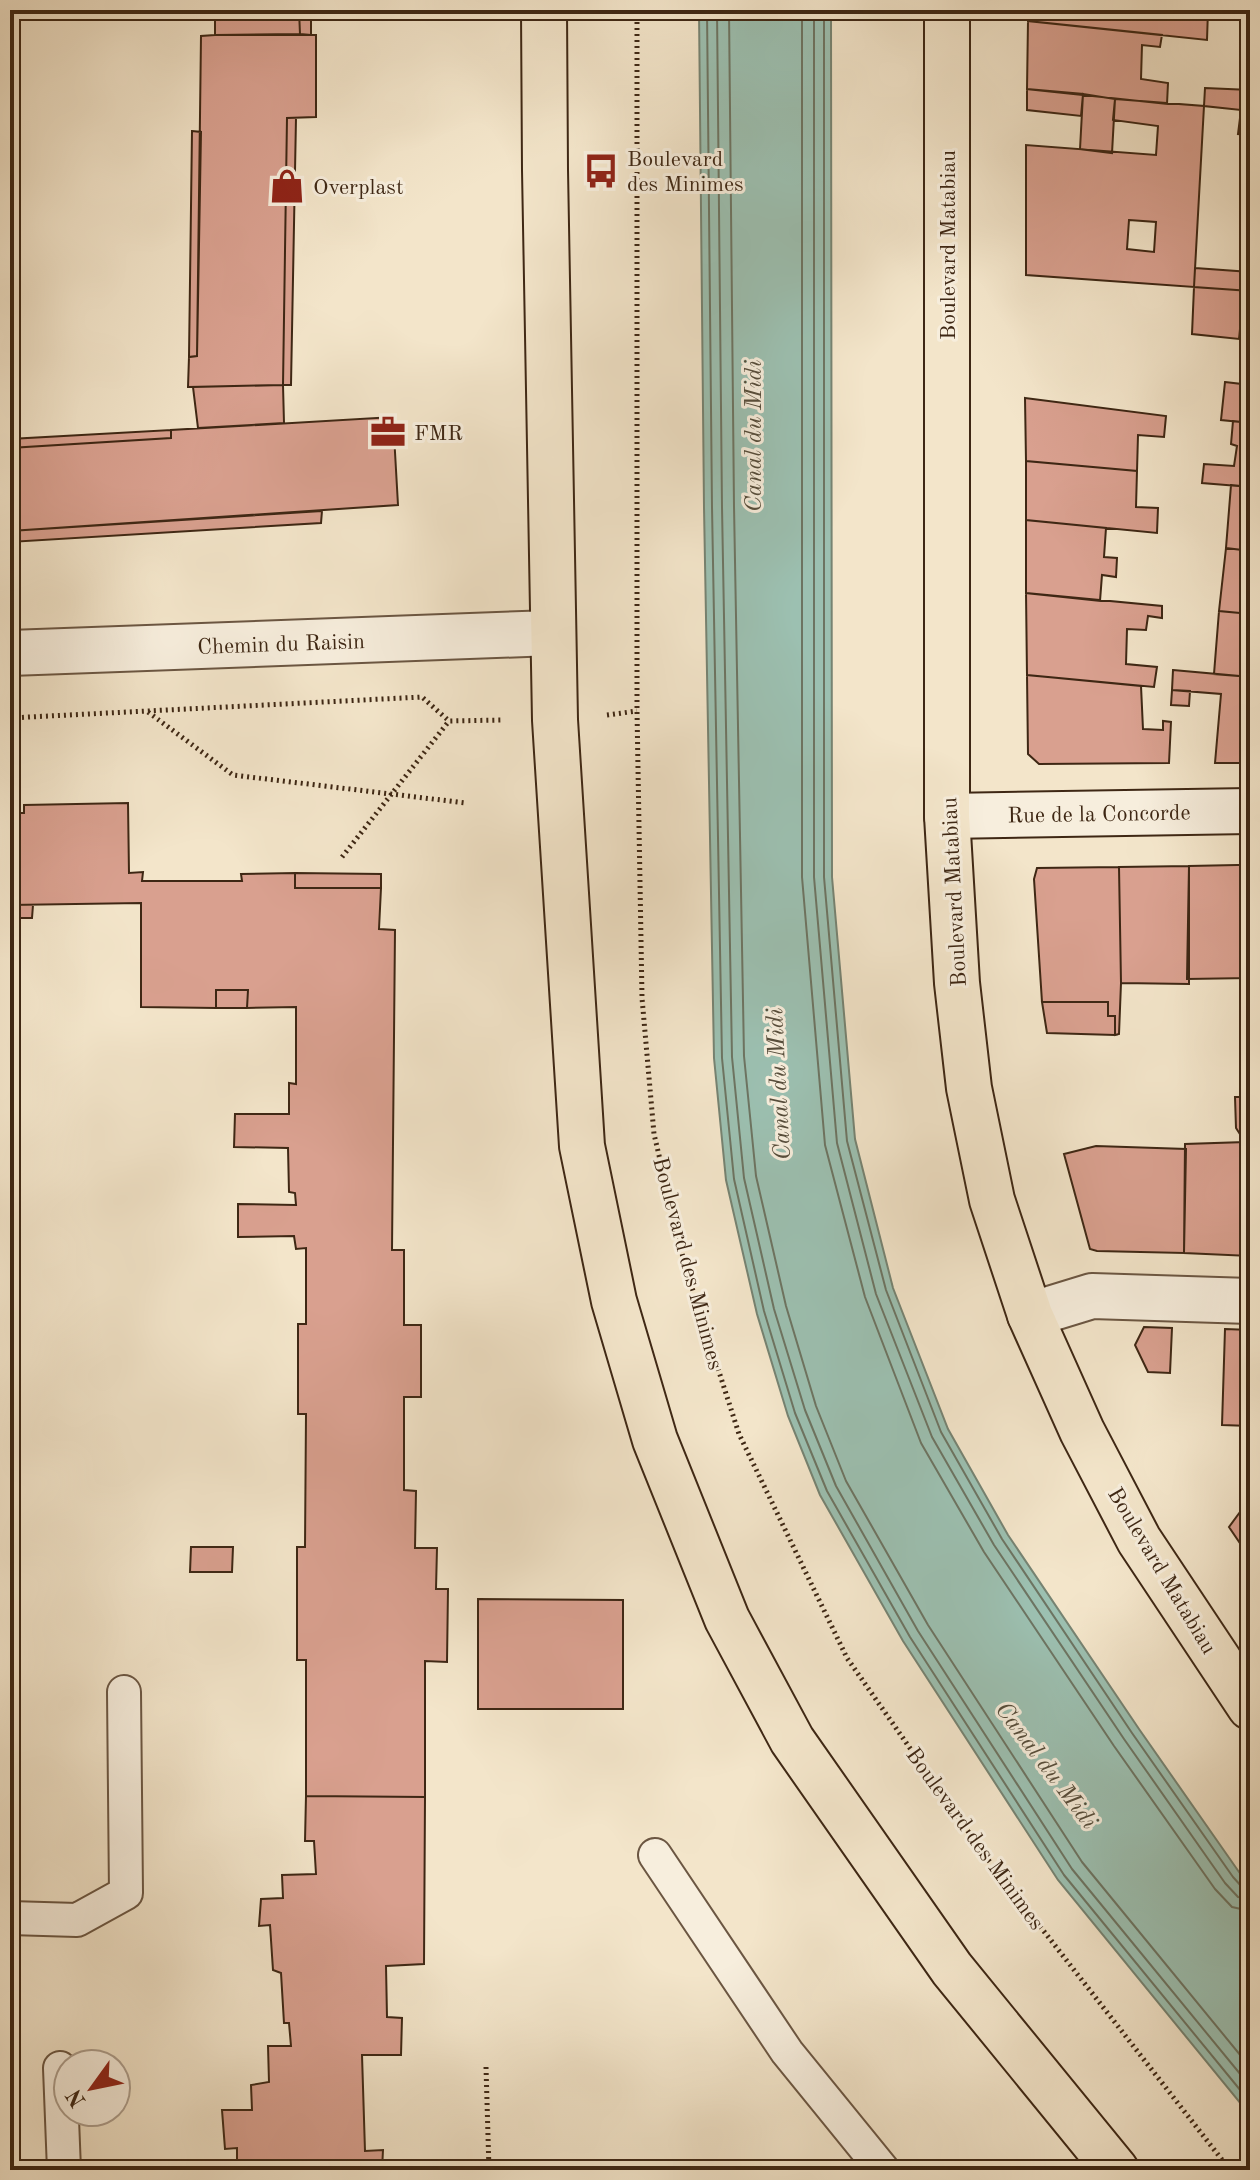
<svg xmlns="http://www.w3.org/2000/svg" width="1260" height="2180" font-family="'Old Standard TT',serif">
	<rect width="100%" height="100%" fill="#f3e5ca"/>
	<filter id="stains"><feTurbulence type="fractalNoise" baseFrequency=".0025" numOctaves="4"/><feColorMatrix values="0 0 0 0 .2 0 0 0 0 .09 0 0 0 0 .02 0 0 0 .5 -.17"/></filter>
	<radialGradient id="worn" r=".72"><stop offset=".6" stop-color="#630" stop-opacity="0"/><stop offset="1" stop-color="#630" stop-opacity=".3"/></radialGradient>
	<path fill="#9cc0b1" stroke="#768372" stroke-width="2" d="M 699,10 L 831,10 L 832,877 L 855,1139 L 893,1288 L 948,1429 L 1008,1535 L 1139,1729 L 1239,1872 L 1250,1885 L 1250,2115 L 1058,1880 L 903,1641 L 820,1495 L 788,1416 L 757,1314 L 726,1180 L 714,1058 L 704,507 Z"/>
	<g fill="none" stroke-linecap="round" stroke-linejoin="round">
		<path stroke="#6d7462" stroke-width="2" d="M 707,10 L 712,507 L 722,1058 L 734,1179 L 764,1311 L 795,1413 L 827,1491 L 910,1637 L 1064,1875 L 1250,2102
			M 717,10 L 722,507 L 732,1057 L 744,1178 L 774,1309 L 805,1410 L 836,1486 L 918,1631 L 1072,1869 L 1250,2086
			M 729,10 L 734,506 L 744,1056 L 756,1176 L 786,1306 L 816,1406 L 846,1481 L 928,1625 L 1082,1862 L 1250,2067
			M 802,10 L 802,877 L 825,1145 L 865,1297 L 921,1443 L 984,1552 L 1114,1746 L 1215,1889 L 1232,1907 L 1250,1911
			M 814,10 L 814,877 L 837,1143 L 876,1294 L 932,1437 L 994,1545 L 1124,1739 L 1225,1883 L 1238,1897 L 1250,1899
			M 824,10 L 824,877 L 847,1141 L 886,1290 L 941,1432 L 1002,1539 L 1132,1733 L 1233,1877 L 1242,1887 L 1250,1889"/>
	</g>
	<path fill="#d9a08f" stroke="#3e2714" stroke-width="2" fill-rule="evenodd" d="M 215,10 L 299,10 L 300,34 L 215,35 Z
		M 299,10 L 311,10 L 311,35 L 300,34 Z
		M 1029,10 L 1208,10 L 1207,40 L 1028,21 Z
		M 1028,21 L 1162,35 L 1160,47 L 1142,45 L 1141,79 L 1168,83 L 1167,104 L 1027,89 Z
		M 215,35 L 316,35 L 316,117 L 287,118 L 283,385 L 188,387 L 189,357 L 197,356 L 201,36 Z
		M 1205,88 L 1250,90 L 1250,111 L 1204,106 Z
		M 1027,89 L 1083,94 L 1081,116 L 1027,110 Z
		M 1083,94 L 1115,99 L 1112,153 L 1080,149 Z
		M 1115,99 L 1204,106 L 1194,287 L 1026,275 L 1026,145 L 1156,155 L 1158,126 L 1113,120 ZM 1129,220 L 1156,222 L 1154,252 L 1127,249 Z
		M 1241,110 L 1250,111 L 1250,135 L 1238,134 Z
		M 287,118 L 296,118 L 291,385 L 283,385 Z
		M 192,131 L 201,132 L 197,356 L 189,357 Z
		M 1195,268 L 1250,272 L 1250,291 L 1194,287 Z
		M 1194,287 L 1250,291 L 1250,309 L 1242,309 L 1239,339 L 1192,334 Z
		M 1225,382 L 1250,385 L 1250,423 L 1221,420 Z
		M 283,385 L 284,423 L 198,428 L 193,387 Z
		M 1025,398 L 1166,416 L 1164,437 L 1138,435 L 1137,471 L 1026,461 Z
		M 393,417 L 398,505 L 10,531 L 10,448 L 171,438 L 171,430 Z
		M 1233,421 L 1250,423 L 1250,487 L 1202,483 L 1204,464 L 1234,466 L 1237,446 L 1231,444 Z
		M 171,430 L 171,438 L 10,448 L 10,439 Z
		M 1026,461 L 1137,471 L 1136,507 L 1158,508 L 1157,533 L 1026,520 Z
		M 1231,485 L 1250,487 L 1250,551 L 1226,548 Z
		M 322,511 L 321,523 L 10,542 L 10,531 Z
		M 1026,520 L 1106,528 L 1104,557 L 1117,558 L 1116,577 L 1102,575 L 1100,601 L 1026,593 Z
		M 1226,548 L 1250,551 L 1250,614 L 1219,611 Z
		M 1026,593 L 1162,606 L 1162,618 L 1148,616 L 1146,630 L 1127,629 L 1126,664 L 1157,667 L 1154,687 L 1027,675 Z
		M 1219,611 L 1250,614 L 1250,677 L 1214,674 Z
		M 1173,670 L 1250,677 L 1250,763 L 1215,763 L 1221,694 L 1172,690 Z
		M 1027,675 L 1141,686 L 1143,729 L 1163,730 L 1163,721 L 1171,722 L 1169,763 L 1039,764 L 1028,754 Z
		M 1172,690 L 1190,691 L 1189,706 L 1171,705 Z
		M 128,803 L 129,873 L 143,872 L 142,881 L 242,881 L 241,874 L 295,873 L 295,888 L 381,888 L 379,929 L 395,930 L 392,1250 L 404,1250 L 404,1325 L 421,1325 L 421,1397 L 404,1397 L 404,1490 L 416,1491 L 415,1548 L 437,1548 L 436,1589 L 448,1589 L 447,1662 L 425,1661 L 425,1797 L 306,1796 L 306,1660 L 297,1660 L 297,1547 L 305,1547 L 306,1414 L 298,1414 L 298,1324 L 306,1324 L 306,1248 L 296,1249 L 294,1236 L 238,1237 L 238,1204 L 296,1205 L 295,1193 L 289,1192 L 288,1148 L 234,1147 L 235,1114 L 289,1114 L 289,1083 L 296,1084 L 296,1007 L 247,1008 L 248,990 L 216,990 L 216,1008 L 141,1007 L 141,903 L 10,905 L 10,813 L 24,813 L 24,805 Z
		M 1237,865 L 1250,865 L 1250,978 L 1187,979 L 1189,866 Z
		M 1189,866 L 1189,984 L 1121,983 L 1119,867 Z
		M 1119,867 L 1121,983 L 1119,1034 L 1115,1035 L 1115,1016 L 1108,1016 L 1108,1002 L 1042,1002 L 1034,879 L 1037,868 Z
		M 295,873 L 381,874 L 381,888 L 295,888 Z
		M 10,905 L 33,905 L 32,918 L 10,918 Z
		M 216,990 L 248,990 L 247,1008 L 216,1008 Z
		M 1042,1002 L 1108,1002 L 1108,1016 L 1115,1016 L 1115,1035 L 1047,1033 Z
		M 1235,1097 L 1250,1097 L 1250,1256 L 1184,1253 L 1185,1144 L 1245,1142 L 1236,1128 Z
		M 1096,1146 L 1186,1149 L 1184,1253 L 1097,1251 L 1090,1249 L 1064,1154 Z
		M 1144,1327 L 1172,1328 L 1170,1373 L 1148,1372 L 1135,1345 Z
		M 1225,1329 L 1250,1330 L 1250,1426 L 1222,1425 Z
		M 1240,1512 L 1250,1513 L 1250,1558 L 1229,1527 Z
		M 191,1547 L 233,1547 L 232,1572 L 190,1572 Z
		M 478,1599 L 623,1600 L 623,1709 L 478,1709 Z
		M 306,1796 L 425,1797 L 424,1964 L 386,1966 L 387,2017 L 402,2018 L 401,2055 L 362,2055 L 365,2151 L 383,2150 L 382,2170 L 237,2170 L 237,2148 L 225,2149 L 222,2110 L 252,2110 L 251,2085 L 269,2082 L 268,2046 L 291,2046 L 289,2023 L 284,2023 L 281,1973 L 273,1970 L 270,1925 L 259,1926 L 261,1899 L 283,1898 L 282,1875 L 316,1874 L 314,1841 L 305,1841 Z"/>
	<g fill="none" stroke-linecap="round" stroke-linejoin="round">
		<g stroke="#6b5642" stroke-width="36">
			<path id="lane" d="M 655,1855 L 787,2052 L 883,2170
				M 10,1918 L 77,1920 L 126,1893 L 124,1692
				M 60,2068 L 64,2170"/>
		</g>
		<g stroke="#6b5642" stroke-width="48">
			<path id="street" d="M 10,653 L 552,633
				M 1030,1315 L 1092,1296 L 1250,1301"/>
		</g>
		<g stroke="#3e2714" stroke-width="48">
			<path id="secondary" d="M 947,816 L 1250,811"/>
		</g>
		<g stroke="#3e2714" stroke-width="48">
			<path id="primary" d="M 544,10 L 545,170 L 555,720 L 582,1146 L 614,1301 L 655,1440 L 727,1619 L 792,1740 L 952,1969 L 1116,2170
				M 947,10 L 947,816 L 957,983 L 969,1088 L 992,1200 L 1030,1315 L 1082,1431 L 1139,1540 L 1250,1707"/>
		</g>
		<path stroke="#3e2714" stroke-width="5" stroke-dasharray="2 4" stroke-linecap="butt" d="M 637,10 L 637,711 L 642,998 L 654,1134 L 685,1266 L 739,1434 L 847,1658 L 986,1857 L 1230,2170
			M 148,712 L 233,775 L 466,803
			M 607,715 L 637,711
			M 10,718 L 422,697 L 449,721 L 501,720
			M 342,857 L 449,721
			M 486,2067 L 489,2170"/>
		<use href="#lane" stroke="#f7eedd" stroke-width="32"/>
		<use href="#street" stroke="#f7eedd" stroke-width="44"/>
		<use href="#secondary" stroke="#f7eedd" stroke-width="44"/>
		<use href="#primary" stroke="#f3e5ca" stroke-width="44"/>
	</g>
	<defs>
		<g id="bus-bare" transform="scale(2.76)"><path d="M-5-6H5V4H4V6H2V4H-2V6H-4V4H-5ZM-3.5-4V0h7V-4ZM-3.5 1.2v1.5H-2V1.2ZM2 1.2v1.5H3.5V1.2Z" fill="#8f2418" stroke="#f7eedd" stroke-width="2.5" paint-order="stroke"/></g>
		<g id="shop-bare" transform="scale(2.76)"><path d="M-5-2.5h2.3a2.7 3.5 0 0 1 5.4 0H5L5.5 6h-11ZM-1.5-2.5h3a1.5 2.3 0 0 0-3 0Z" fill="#8f2418" stroke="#f7eedd" stroke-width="2.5" paint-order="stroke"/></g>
		<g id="office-bare" transform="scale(2.76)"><path d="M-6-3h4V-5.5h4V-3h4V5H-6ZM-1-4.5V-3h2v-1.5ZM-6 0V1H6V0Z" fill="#8f2418" stroke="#f7eedd" stroke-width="2.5" paint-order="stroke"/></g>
	</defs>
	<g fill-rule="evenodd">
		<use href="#bus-bare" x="601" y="171"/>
		<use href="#shop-bare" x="287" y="186"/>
		<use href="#office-bare" x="388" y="432"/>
	</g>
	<g text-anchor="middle" stroke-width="6" stroke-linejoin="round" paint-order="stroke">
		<g font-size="22" fill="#3e2714" stroke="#f7eedd" text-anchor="start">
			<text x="627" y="166">Boulevard<tspan x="627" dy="25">des Minimes</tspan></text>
			<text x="313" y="194">Overplast</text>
			<text x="414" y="440">FMR</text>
		</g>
		<g font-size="22" fill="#3e2714" stroke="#f7eedd">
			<text transform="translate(947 245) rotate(-90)" y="8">Boulevard Matabiau</text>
			<text transform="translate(281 643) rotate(-2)" y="8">Chemin du Raisin</text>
			<text transform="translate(1099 813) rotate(-1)" y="8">Rue de la Concorde</text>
			<text transform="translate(953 892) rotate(-93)" y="8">Boulevard Matabiau</text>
			<text transform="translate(689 1263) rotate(75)" y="8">Boulevard des Minimes</text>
			<text transform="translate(1163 1570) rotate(59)" y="8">Boulevard Matabiau</text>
			<text transform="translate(976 1838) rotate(54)" y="8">Boulevard des Minimes</text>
		</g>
		<g font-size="24" font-style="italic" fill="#564d3b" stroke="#f7eedd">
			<text transform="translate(753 436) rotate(-90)" y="8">Canal du Midi</text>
			<text transform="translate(778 1084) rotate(-93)" y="8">Canal du Midi</text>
			<text transform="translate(1047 1765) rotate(53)" y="8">Canal du Midi</text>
		</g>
	</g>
	<rect width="1260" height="2180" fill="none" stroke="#f3e5ca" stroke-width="40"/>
	<rect x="12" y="12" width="1236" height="2156" fill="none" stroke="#3e2714" stroke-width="4"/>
	<rect x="20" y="20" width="1220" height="2140" fill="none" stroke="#3e2714" stroke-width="2"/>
	<g transform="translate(92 2088) rotate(237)"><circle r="38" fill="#f7eedd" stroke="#ad9e8d" stroke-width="2"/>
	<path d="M0-6L14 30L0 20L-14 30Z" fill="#8f2418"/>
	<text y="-12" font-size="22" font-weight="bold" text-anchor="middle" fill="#3e2714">N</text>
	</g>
	<rect width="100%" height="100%" filter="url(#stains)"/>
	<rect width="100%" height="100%" fill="url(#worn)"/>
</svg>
